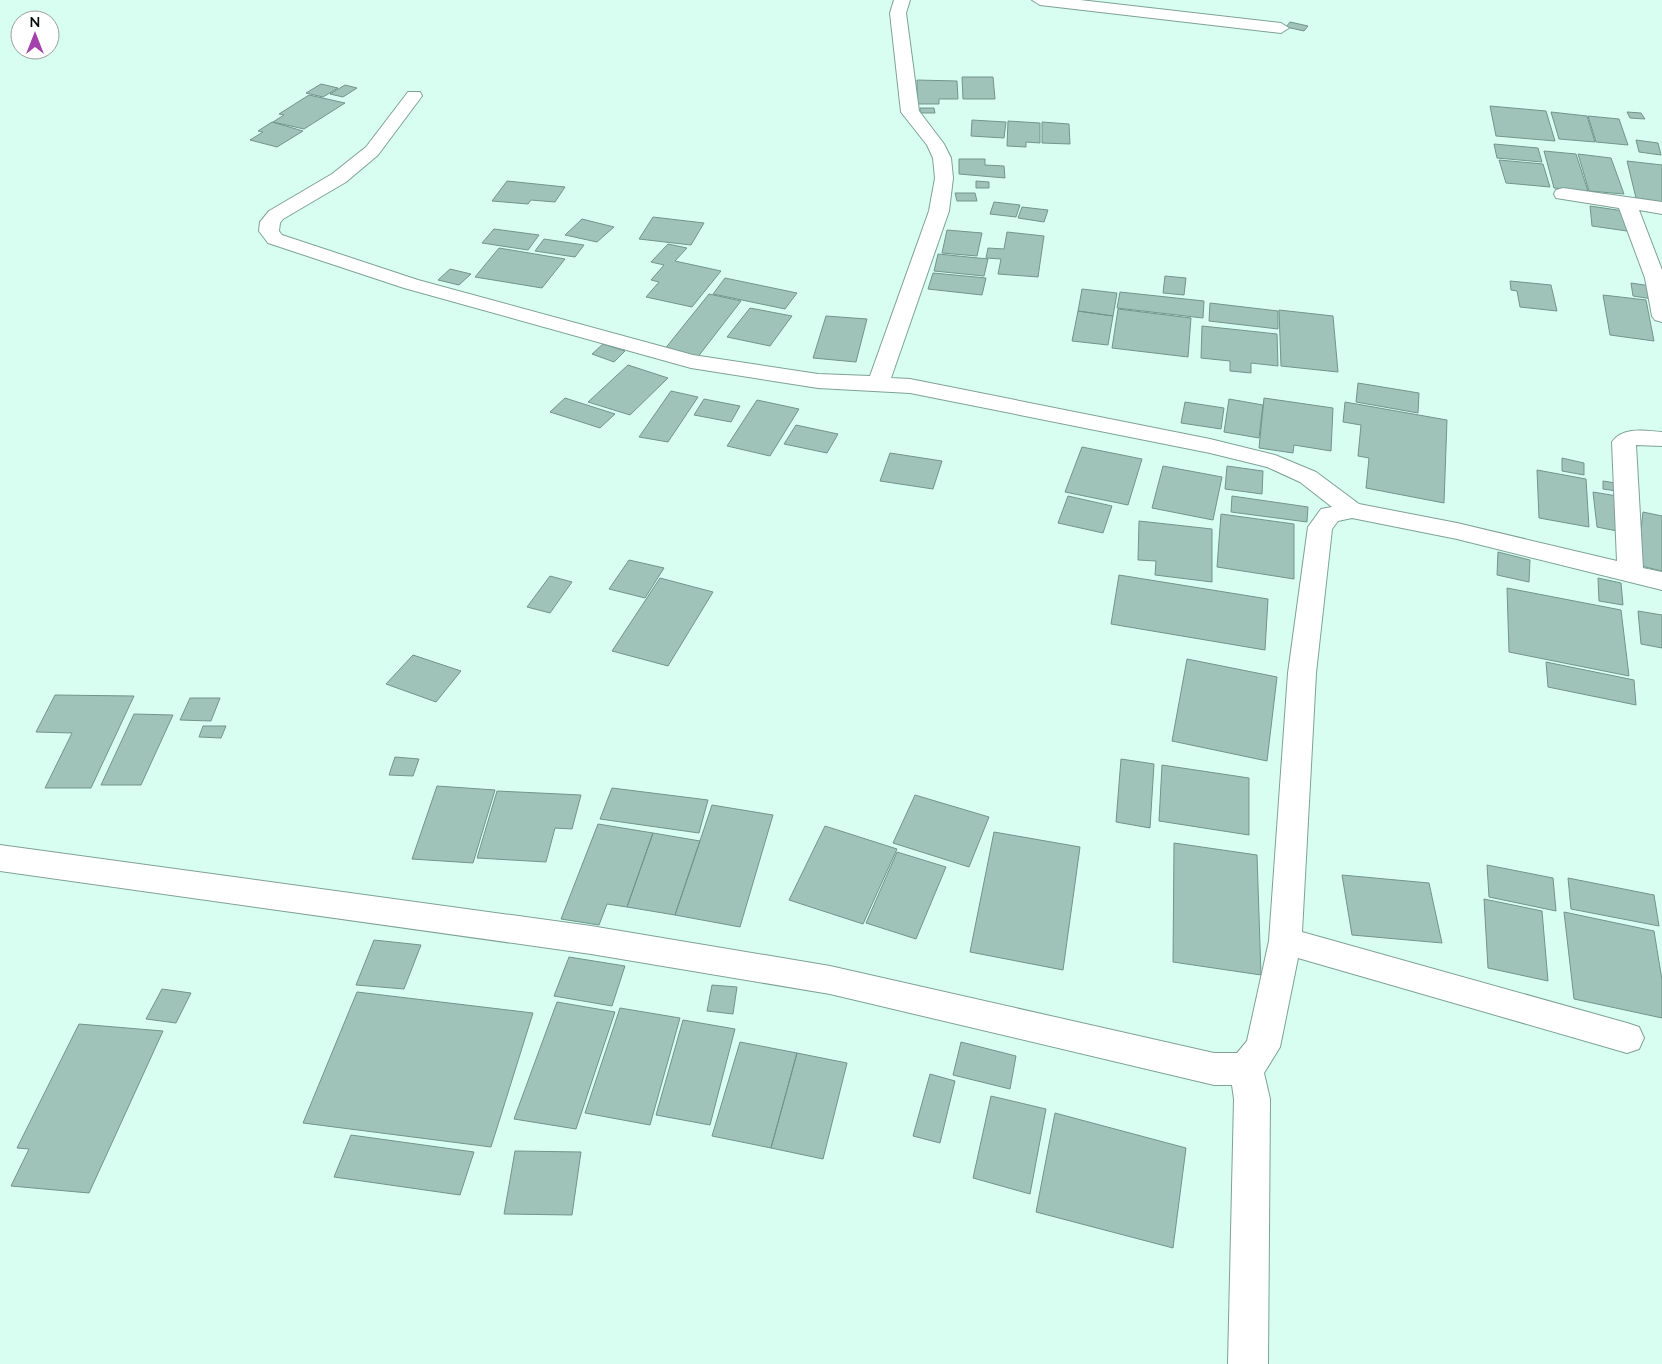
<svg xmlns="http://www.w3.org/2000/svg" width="1662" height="1364" font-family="Lato,sans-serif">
	<rect width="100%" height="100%" fill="#d8fef2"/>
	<path fill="#9fc3b8" stroke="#72958b" d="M 1290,22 L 1308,26 L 1304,31 L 1286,27 Z
		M 962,77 L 993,77 L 995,99 L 963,99 Z
		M 917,80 L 957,81 L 958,99 L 939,99 L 939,104 L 917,104 Z
		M 321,84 L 338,88 L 323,97 L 306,93 Z
		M 345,85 L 357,88 L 343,97 L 330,94 Z
		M 309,95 L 345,103 L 304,129 L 273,122 L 284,115 L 279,114 Z
		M 1490,106 L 1546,111 L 1555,141 L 1496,136 Z
		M 920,108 L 934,108 L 935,113 L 920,113 Z
		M 1551,112 L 1587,116 L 1595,142 L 1559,139 Z
		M 1627,112 L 1641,113 L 1645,119 L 1630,118 Z
		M 1588,116 L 1619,119 L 1628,145 L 1596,142 Z
		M 972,120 L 1006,122 L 1004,138 L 971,136 Z
		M 1008,121 L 1040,123 L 1040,143 L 1026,142 L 1026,147 L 1007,146 Z
		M 272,122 L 303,131 L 277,147 L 250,140 L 263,132 L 258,131 Z
		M 1042,122 L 1069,124 L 1070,144 L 1042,143 Z
		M 1636,140 L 1658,143 L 1661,155 L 1639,152 Z
		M 1494,144 L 1538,148 L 1542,162 L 1497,158 Z
		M 1544,151 L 1576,154 L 1588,191 L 1554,188 Z
		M 1578,154 L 1611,158 L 1624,194 L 1589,191 Z
		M 959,159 L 985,159 L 985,165 L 1004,166 L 1005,178 L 959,174 Z
		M 1499,160 L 1543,164 L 1550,187 L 1506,183 Z
		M 1627,161 L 1662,165 L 1662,202 L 1636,198 Z
		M 507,181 L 565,187 L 555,202 L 531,200 L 528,204 L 492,201 Z
		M 976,181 L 989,182 L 989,188 L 976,188 Z
		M 955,193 L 975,193 L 977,201 L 957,201 Z
		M 994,202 L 1020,205 L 1016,217 L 990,214 Z
		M 1590,206 L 1624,211 L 1627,231 L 1592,226 Z
		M 1022,207 L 1048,210 L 1044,222 L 1018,218 Z
		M 653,217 L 704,223 L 691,245 L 639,239 Z
		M 582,219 L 614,227 L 597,242 L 565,235 Z
		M 494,229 L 539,235 L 528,250 L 482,243 Z
		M 947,230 L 982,233 L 977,256 L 942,253 Z
		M 1007,232 L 1044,236 L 1038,277 L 998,274 L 1001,259 L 986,258 L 988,248 L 1004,249 Z
		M 544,239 L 584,245 L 575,257 L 535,251 Z
		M 668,244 L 687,248 L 675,261 L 721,271 L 692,307 L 646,297 L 659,282 L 651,280 L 664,265 L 651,262 Z
		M 499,248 L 565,259 L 542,288 L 475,277 Z
		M 938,254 L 988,259 L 984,276 L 934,271 Z
		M 450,269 L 471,274 L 459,285 L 438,280 Z
		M 933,273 L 986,278 L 982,295 L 928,289 Z
		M 1165,276 L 1186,278 L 1184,295 L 1163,293 Z
		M 725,278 L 797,293 L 785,309 L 713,294 Z
		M 1510,281 L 1551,285 L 1557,311 L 1520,307 L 1517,291 L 1511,290 Z
		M 1631,283 L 1651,286 L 1652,299 L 1633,296 Z
		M 1082,289 L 1117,293 L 1113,316 L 1078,311 Z
		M 1120,292 L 1204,301 L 1203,318 L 1117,308 Z
		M 709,294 L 741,301 L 697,358 L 664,350 Z
		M 1603,295 L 1646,300 L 1654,341 L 1610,335 Z
		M 1210,303 L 1278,311 L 1278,329 L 1209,321 Z
		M 750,308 L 792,316 L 770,346 L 727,337 Z
		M 1118,309 L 1191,318 L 1188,357 L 1112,348 Z
		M 1279,310 L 1333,316 L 1338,372 L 1281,366 Z
		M 1078,311 L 1113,316 L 1108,345 L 1072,341 Z
		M 826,316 L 867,319 L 856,362 L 813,358 Z
		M 1202,326 L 1277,334 L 1278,366 L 1251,363 L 1251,373 L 1230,371 L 1230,361 L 1201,358 Z
		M 603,344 L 625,351 L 614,362 L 592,354 Z
		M 628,365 L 668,378 L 630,415 L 588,402 Z
		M 1358,383 L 1419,393 L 1418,413 L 1356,402 Z
		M 671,391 L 698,397 L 668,442 L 639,437 Z
		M 565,398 L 615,414 L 600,428 L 550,412 Z
		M 1264,398 L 1333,408 L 1331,451 L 1294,445 L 1293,453 L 1259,448 Z
		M 704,399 L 740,406 L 731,422 L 694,415 Z
		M 1229,399 L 1263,405 L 1259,438 L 1224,432 Z
		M 757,400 L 799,409 L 770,456 L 727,446 Z
		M 1185,402 L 1224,408 L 1221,429 L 1181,423 Z
		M 1345,402 L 1447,420 L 1444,503 L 1366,488 L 1369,458 L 1358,456 L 1361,425 L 1343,422 Z
		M 796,425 L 838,434 L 827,453 L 784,444 Z
		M 1082,447 L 1142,459 L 1128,505 L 1065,492 Z
		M 890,453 L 942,461 L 933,489 L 880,481 Z
		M 1562,458 L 1584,463 L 1584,475 L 1562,471 Z
		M 1163,466 L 1222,477 L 1213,520 L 1152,508 Z
		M 1227,466 L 1263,471 L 1262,494 L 1225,489 Z
		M 1537,470 L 1586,479 L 1589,527 L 1539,518 Z
		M 1603,481 L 1622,484 L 1623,492 L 1603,489 Z
		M 1593,492 L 1623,497 L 1627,533 L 1597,527 Z
		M 1068,496 L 1112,506 L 1103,533 L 1058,523 Z
		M 1232,496 L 1308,507 L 1307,522 L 1231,512 Z
		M 1643,512 L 1662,516 L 1662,571 L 1637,565 Z
		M 1221,514 L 1294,524 L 1294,579 L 1217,567 Z
		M 1139,521 L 1212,529 L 1212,582 L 1155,575 L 1156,561 L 1138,560 Z
		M 1498,552 L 1530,560 L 1529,582 L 1497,575 Z
		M 629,560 L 664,568 L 645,598 L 609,589 Z
		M 1119,575 L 1268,599 L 1265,650 L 1111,624 Z
		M 550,576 L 572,582 L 550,613 L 527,607 Z
		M 660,578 L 713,592 L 668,666 L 612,651 Z
		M 1598,578 L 1621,583 L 1623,605 L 1599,601 Z
		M 1507,588 L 1621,610 L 1629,676 L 1509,652 Z
		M 1638,611 L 1662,615 L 1662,648 L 1641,644 Z
		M 413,655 L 461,671 L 436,702 L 386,684 Z
		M 1187,659 L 1277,677 L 1267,761 L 1172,741 Z
		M 1546,662 L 1634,680 L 1636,705 L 1548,687 Z
		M 55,695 L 134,696 L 91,788 L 45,788 L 72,733 L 36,732 Z
		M 190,698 L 220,698 L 211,721 L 180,720 Z
		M 134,714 L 173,715 L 141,785 L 101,785 Z
		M 203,726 L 226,726 L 221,738 L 199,737 Z
		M 395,757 L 419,759 L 413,776 L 389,775 Z
		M 1121,759 L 1154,764 L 1150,828 L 1116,822 Z
		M 1162,765 L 1249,778 L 1249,835 L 1159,821 Z
		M 437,786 L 495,790 L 473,863 L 412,859 Z
		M 612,788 L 708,800 L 699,833 L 600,819 Z
		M 497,791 L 581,795 L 572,829 L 555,828 L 546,862 L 477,858 Z
		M 915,795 L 989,817 L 969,867 L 893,843 Z
		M 712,805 L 773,815 L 740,927 L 675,915 Z
		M 598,824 L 653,833 L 627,907 L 607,904 L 599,925 L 561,919 Z
		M 825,826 L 897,849 L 863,924 L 789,900 Z
		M 994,832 L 1080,847 L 1063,970 L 970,952 Z
		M 653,833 L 700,841 L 675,915 L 627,907 Z
		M 1174,843 L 1257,855 L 1261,975 L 1173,962 Z
		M 897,852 L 946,867 L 916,939 L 866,923 Z
		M 1487,865 L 1553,878 L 1556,911 L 1489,897 Z
		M 1342,875 L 1429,883 L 1442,943 L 1352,935 Z
		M 1568,878 L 1654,895 L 1659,926 L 1571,909 Z
		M 1484,899 L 1542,911 L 1548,981 L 1488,968 Z
		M 1564,912 L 1654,931 L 1662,980 L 1662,1018 L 1574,999 Z
		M 374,940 L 421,945 L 404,989 L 356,985 Z
		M 569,957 L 625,966 L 612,1006 L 554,996 Z
		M 712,985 L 737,987 L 733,1014 L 707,1011 Z
		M 162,989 L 191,993 L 176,1023 L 146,1019 Z
		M 357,992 L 533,1013 L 491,1147 L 303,1123 Z
		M 557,1002 L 615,1012 L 576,1129 L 514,1119 Z
		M 620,1008 L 680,1018 L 650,1125 L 585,1113 Z
		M 683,1020 L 735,1029 L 710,1125 L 656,1115 Z
		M 79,1024 L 163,1031 L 89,1193 L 11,1186 L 29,1149 L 17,1148 Z
		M 740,1042 L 797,1053 L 771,1148 L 712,1136 Z
		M 961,1042 L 1016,1056 L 1010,1089 L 953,1075 Z
		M 797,1053 L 847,1063 L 823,1159 L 771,1148 Z
		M 930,1074 L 955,1081 L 940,1143 L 913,1136 Z
		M 991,1096 L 1046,1109 L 1030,1194 L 973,1178 Z
		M 1055,1113 L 1186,1148 L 1173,1248 L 1036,1212 Z
		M 351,1135 L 474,1152 L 460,1195 L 334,1177 Z
		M 515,1151 L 581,1152 L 572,1215 L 504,1214 Z"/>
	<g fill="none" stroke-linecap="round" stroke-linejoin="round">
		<g stroke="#7ea197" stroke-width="2">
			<path id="street" d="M 894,0 L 910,0 L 906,13 L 919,111 L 944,144 L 951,158 L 953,178 L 949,211 L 891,378 L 910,379 L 1210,439 L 1275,455 L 1316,472 L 1359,504 L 1457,523 L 1617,561 L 1612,442 C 1623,426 1646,431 1662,432 L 1662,446 L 1636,445 L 1643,568 L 1662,572 L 1662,590 L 1457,539 L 1352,518 L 1338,521 L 1332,529 L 1316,673 L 1302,932 L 1627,1023 L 1639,1027 L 1644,1038 L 1639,1049 L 1627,1053 L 1298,958 L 1280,1047 L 1264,1073 L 1270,1099 L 1268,1364 L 1228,1364 L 1234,1099 L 1232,1085 L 1214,1085 L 830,994 L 591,954 L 0,871 L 0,845 L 591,926 L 830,966 L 1214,1053 L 1237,1053 L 1247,1041 L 1269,941 L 1288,673 L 1308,527 L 1321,509 L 1332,507 L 1300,482 L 1267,467 L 1210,453 L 910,393 L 818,388 L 691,368 L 404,288 L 268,243 L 259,231 L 260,222 L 269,211 L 332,174 L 366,147 L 408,92 L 420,92 L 422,96 L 378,155 L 346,182 L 283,219 L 280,223 L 279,231 L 282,235 L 418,280 L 693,355 L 818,374 L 870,376 L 929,211 L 935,178 L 933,158 L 927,145 L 901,112 L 890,13 Z
				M 1032,0 L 1080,0 L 1281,23 L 1289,28 L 1281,33 L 1040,5 Z
				M 1563,188 L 1662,202 L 1662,214 L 1639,210 L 1662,270 L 1662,322 L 1655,320 L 1652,316 L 1645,278 L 1619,208 L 1556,198 L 1554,194 L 1556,190 Z"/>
		</g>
		<use href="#street" fill="#fff" fill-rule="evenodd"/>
	</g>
	<g transform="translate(35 35)"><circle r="24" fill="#ffffff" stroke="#9a9f9d"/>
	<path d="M0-4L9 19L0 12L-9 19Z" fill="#a242aa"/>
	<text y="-8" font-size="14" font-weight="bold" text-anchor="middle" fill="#030e0b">N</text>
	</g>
</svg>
